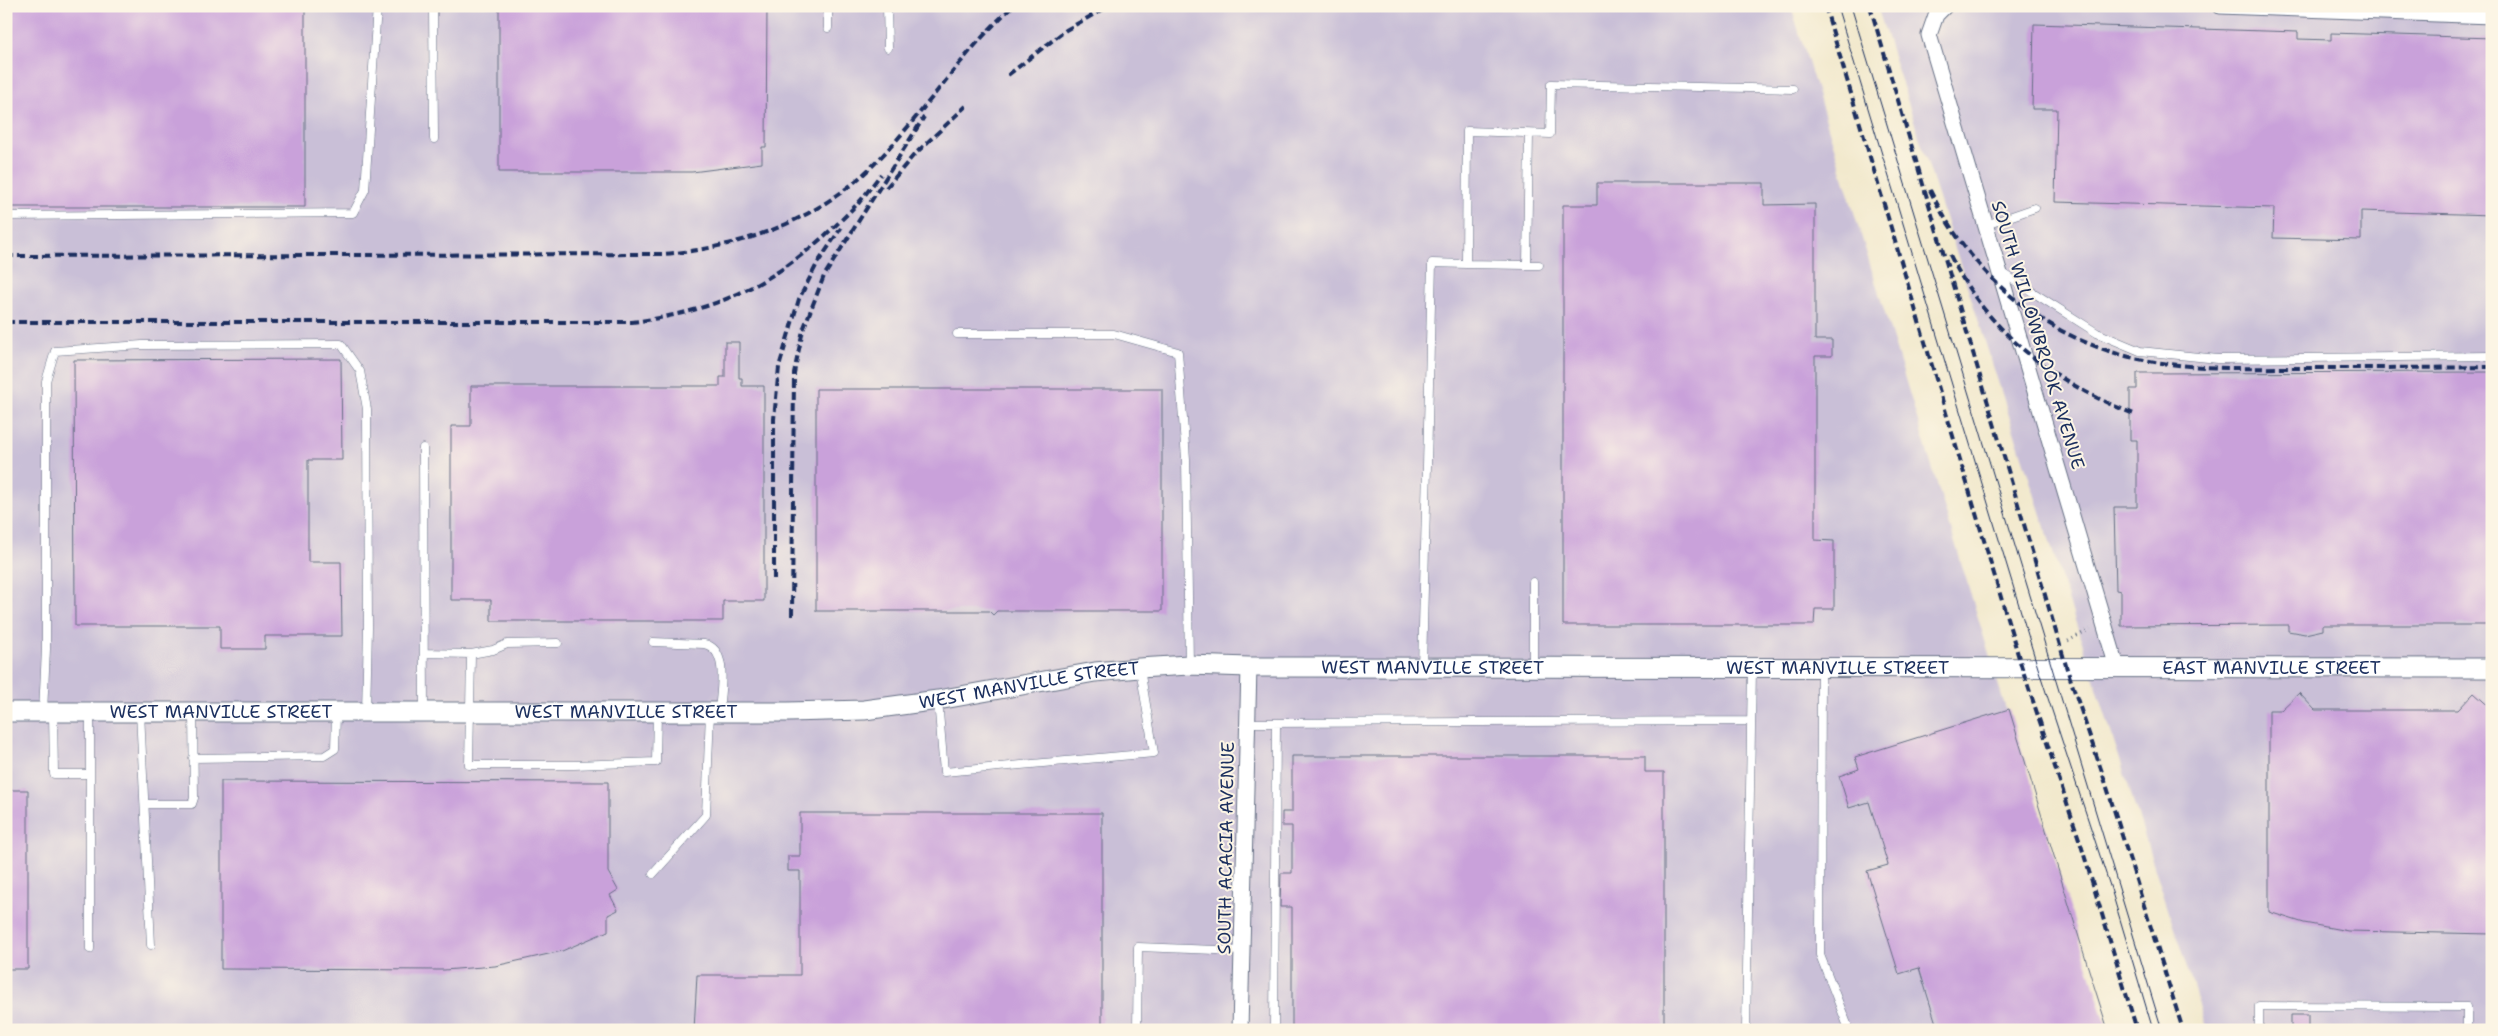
<svg xmlns="http://www.w3.org/2000/svg" width="2498" height="1036" font-family="'Shantell Sans',sans-serif">
	<rect width="100%" height="100%" fill="#fcf5e5"/>
	<filter id="ink" filterUnits="userSpaceOnUse"><feTurbulence type="fractalNoise" baseFrequency=".02" numOctaves="2"/><feDisplacementMap in="SourceGraphic" scale="10" xChannelSelector="R" yChannelSelector="G"/><feConvolveMatrix kernelMatrix="1 2 1 2 8 2 1 2 1" color-interpolation-filters="sRGB"/></filter>
	<filter id="wash" filterUnits="userSpaceOnUse"><feTurbulence type="fractalNoise" baseFrequency=".0096" numOctaves="4" result="noise"/><feDisplacementMap in="SourceGraphic" scale="20" xChannelSelector="R" yChannelSelector="G"/><feGaussianBlur stdDeviation="1.12" result="paint"/><feColorMatrix in="noise" values="0 0 0 0 0 0 0 0 0 0 0 0 0 0 0 0 0 1.4 0 .05"/><feComposite in="paint" operator="in"/></filter>
	<g filter="url(#wash)">
		<rect width="100%" height="100%" fill="#f2e9cd"/>
		<path fill="#c9bfd7" d="M 6,6 L 1791,6 L 2104,1030 L 6,1030 Z
			M 1877,6 L 2492,6 L 2492,1030 L 2207,1030 Z"/>
		<g id="blocks">
			<path fill="#c9a1da" d="M 6,6 L 305,6 L 305,207 L 6,207 Z
				M 499,6 L 767,6 L 766,147 L 762,147 L 762,163 L 692,172 L 499,172 Z
				M 2034,24 L 2298,32 L 2298,39 L 2331,40 L 2331,33 L 2492,38 L 2492,215 L 2361,211 L 2361,240 L 2273,238 L 2274,208 L 2055,202 L 2057,109 L 2032,109 Z
				M 1597,183 L 1764,183 L 1764,205 L 1815,204 L 1815,340 L 1832,340 L 1832,356 L 1815,356 L 1815,540 L 1834,541 L 1834,609 L 1815,609 L 1814,625 L 1563,625 L 1563,205 L 1597,205 Z
				M 725,342 L 739,342 L 739,378 L 742,378 L 742,386 L 764,386 L 764,601 L 723,601 L 723,621 L 491,621 L 491,600 L 451,600 L 451,426 L 471,426 L 471,386 L 720,386 L 720,377 L 725,377 Z
				M 341,359 L 342,460 L 308,460 L 308,562 L 341,562 L 342,636 L 265,636 L 265,649 L 220,649 L 220,626 L 75,626 L 74,360 Z
				M 2492,372 L 2492,625 L 2323,625 L 2323,630 L 2305,634 L 2288,631 L 2288,625 L 2121,626 L 2121,591 L 2116,590 L 2114,507 L 2137,507 L 2137,440 L 2130,440 L 2130,389 L 2137,389 L 2137,373 Z
				M 816,389 L 1162,389 L 1162,611 L 997,611 L 993,615 L 989,611 L 816,611 Z
				M 2299,693 L 2315,710 L 2458,710 L 2474,693 L 2492,709 L 2492,934 L 2348,931 L 2304,923 L 2269,912 L 2269,710 L 2281,710 Z
				M 2009,709 L 2088,967 L 2108,1030 L 1938,1030 L 1919,968 L 1899,974 L 1867,871 L 1888,865 L 1869,802 L 1849,808 L 1839,776 L 1859,769 L 1855,757 Z
				M 1292,756 L 1645,756 L 1645,772 L 1664,772 L 1664,1030 L 1292,1030 L 1292,907 L 1280,907 L 1281,873 L 1292,873 L 1292,826 L 1282,826 L 1282,812 L 1292,812 Z
				M 221,781 L 608,782 L 608,872 L 618,890 L 610,895 L 618,910 L 608,915 L 608,931 L 562,951 L 495,966 L 444,970 L 221,969 Z
				M 6,790 L 28,790 L 28,969 L 6,969 Z
				M 800,813 L 1102,813 L 1102,1030 L 694,1030 L 697,975 L 800,975 L 800,871 L 788,871 L 788,856 L 800,856 Z
				M 2291,1015 L 2308,1015 L 2308,1030 L 2291,1030 Z"/>
		</g>
	</g>
	<g filter="url(#ink)">
		<use href="#blocks" fill-opacity="0" stroke="#667085" stroke-width="1"/>
		<g fill="none" stroke-linecap="round" stroke-linejoin="round">
			<g stroke="#667085" stroke-width="9">
				<path id="service" d="M 433,6 L 434,139
					M 828,6 L 828,28
					M 887,6 L 888,48
					M 6,216 L 353,213 L 365,190 L 377,6
					M 1986,225 L 2035,208
					M 1466,264 L 1527,265 L 1529,134
					M 1527,265 L 1539,265
					M 2001,272 L 2097,333 L 2140,351 L 2218,359 L 2492,356
					M 957,334 L 1114,334 L 1178,352 L 1186,459 L 1189,665
					M 423,448 L 424,712
					M 653,642 L 704,644 C 730,649 720,693 719,712
					M 424,653 L 471,654 L 493,650 L 507,644 L 558,643
					M 471,654 L 469,765 L 574,765 L 656,762 L 657,712
					M 1422,668 L 1432,263 L 1466,264 L 1467,131 L 1550,134 L 1551,84 L 1793,89
					M 1533,668 L 1533,582
					M 1821,669 L 1820,955 L 1847,1024
					M 938,700 L 944,772 L 1154,753 L 1140,669
					M 43,712 L 46,649 L 46,381 L 55,351 L 142,345 L 341,344 L 360,371 L 367,409 L 368,628 L 366,712
					M 53,712 L 54,774 L 90,774
					M 140,712 L 151,945
					M 1248,723 L 1751,721
					M 193,758 L 324,756 L 335,749 L 336,713
					M 146,804 L 192,804 L 194,798 L 193,712
					M 653,874 L 706,815 L 710,712
					M 90,949 L 90,712
					M 1137,1030 L 1138,947 L 1242,951
					M 1274,1030 L 1276,723
					M 1746,1030 L 1752,669
					M 2259,1030 L 2259,1006 L 2467,1007 L 2467,1030"/>
			</g>
			<g stroke="#667085" stroke-width="17">
				<path id="minor" d="M 1945,6 L 1936,15 L 1929,35 L 2117,667
					M 2220,6 L 2492,16
					M 1240,1030 L 1249,667"/>
			</g>
			<g stroke="#667085" stroke-width="21">
				<g id="tertiary">
					<path id="s1" d="M 6,712 L 788,712 L 864,710 L 938,700 L 1095,672 L 1139,668 L 1189,665 L 1249,667 C 1664,669 2078,667 2492,668"/>
				</g>
			</g>
			<path stroke="#667085" stroke-width="3" stroke-dasharray="1 4" stroke-linecap="butt" d="M 2068,641 L 2090,629"/>
			<use href="#service" stroke="#fff" stroke-width="8"/>
			<use href="#minor" stroke="#fff" stroke-width="15"/>
			<use href="#tertiary" stroke="#fff" stroke-width="19"/>
			<path stroke="#1b2f5e" stroke-width="1" d="M 1837,6 L 2038,668 L 2111,889 L 2153,1030
				M 1851,6 L 2162,1030"/>
			<path stroke="#1b2f5e" stroke-width="4" stroke-dasharray="8 4" stroke-linecap="butt" d="M 1825,6 L 2022,668 L 2081,845 L 2137,1030
				M 1870,6 L 2067,669 L 2105,781 L 2183,1030
				M 1008,75 L 1066,30 L 1109,6
				M 886,188 L 913,156 L 966,106
				M 1930,190 C 1971,276 2048,342 2144,360 C 2195,370 2247,368 2299,368 C 2363,368 2427,368 2492,367
				M 858,204 L 881,174
				M 1950,255 C 1987,332 2056,384 2134,414
				M 6,256 L 663,254 C 746,248 826,217 883,155 C 928,107 964,51 1013,6
				M 6,322 L 632,322 C 732,310 793,272 862,199
				M 774,579 L 774,419 L 779,367 L 799,299 L 817,264 L 841,228
				M 792,616 L 794,373 L 803,330 L 824,276 L 924,117"/>
		</g>
	</g>
	<g text-anchor="middle" stroke-width="4" stroke-linejoin="round" paint-order="stroke">
		<g font-size="18" fill="#1b2f5e" stroke="#fcf5e5">
			<text transform="translate(2038 335) rotate(73)" y="6">SOUTH WILLOWBROOK AVENUE</text>
			<text dy="6" stroke="none"><textPath href="#s1" startOffset="1430">WEST MANVILLE STREET</textPath></text>
			<text dy="6" stroke="none"><textPath href="#s1" startOffset="2269">EAST MANVILLE STREET</textPath></text>
			<text dy="6" stroke="none"><textPath href="#s1" startOffset="1835">WEST MANVILLE STREET</textPath></text>
			<text dy="6" stroke="none"><textPath href="#s1" startOffset="1025">WEST MANVILLE STREET</textPath></text>
			<text dy="6" stroke="none"><textPath href="#s1" startOffset="215">WEST MANVILLE STREET</textPath></text>
			<text dy="6" stroke="none"><textPath href="#s1" startOffset="620">WEST MANVILLE STREET</textPath></text>
			<text transform="translate(1226 848) rotate(-89)" y="6">SOUTH ACACIA AVENUE</text>
		</g>
	</g>
	<rect width="2498" height="1036" fill="none" stroke="#fcf5e5" stroke-width="25"/>
</svg>
